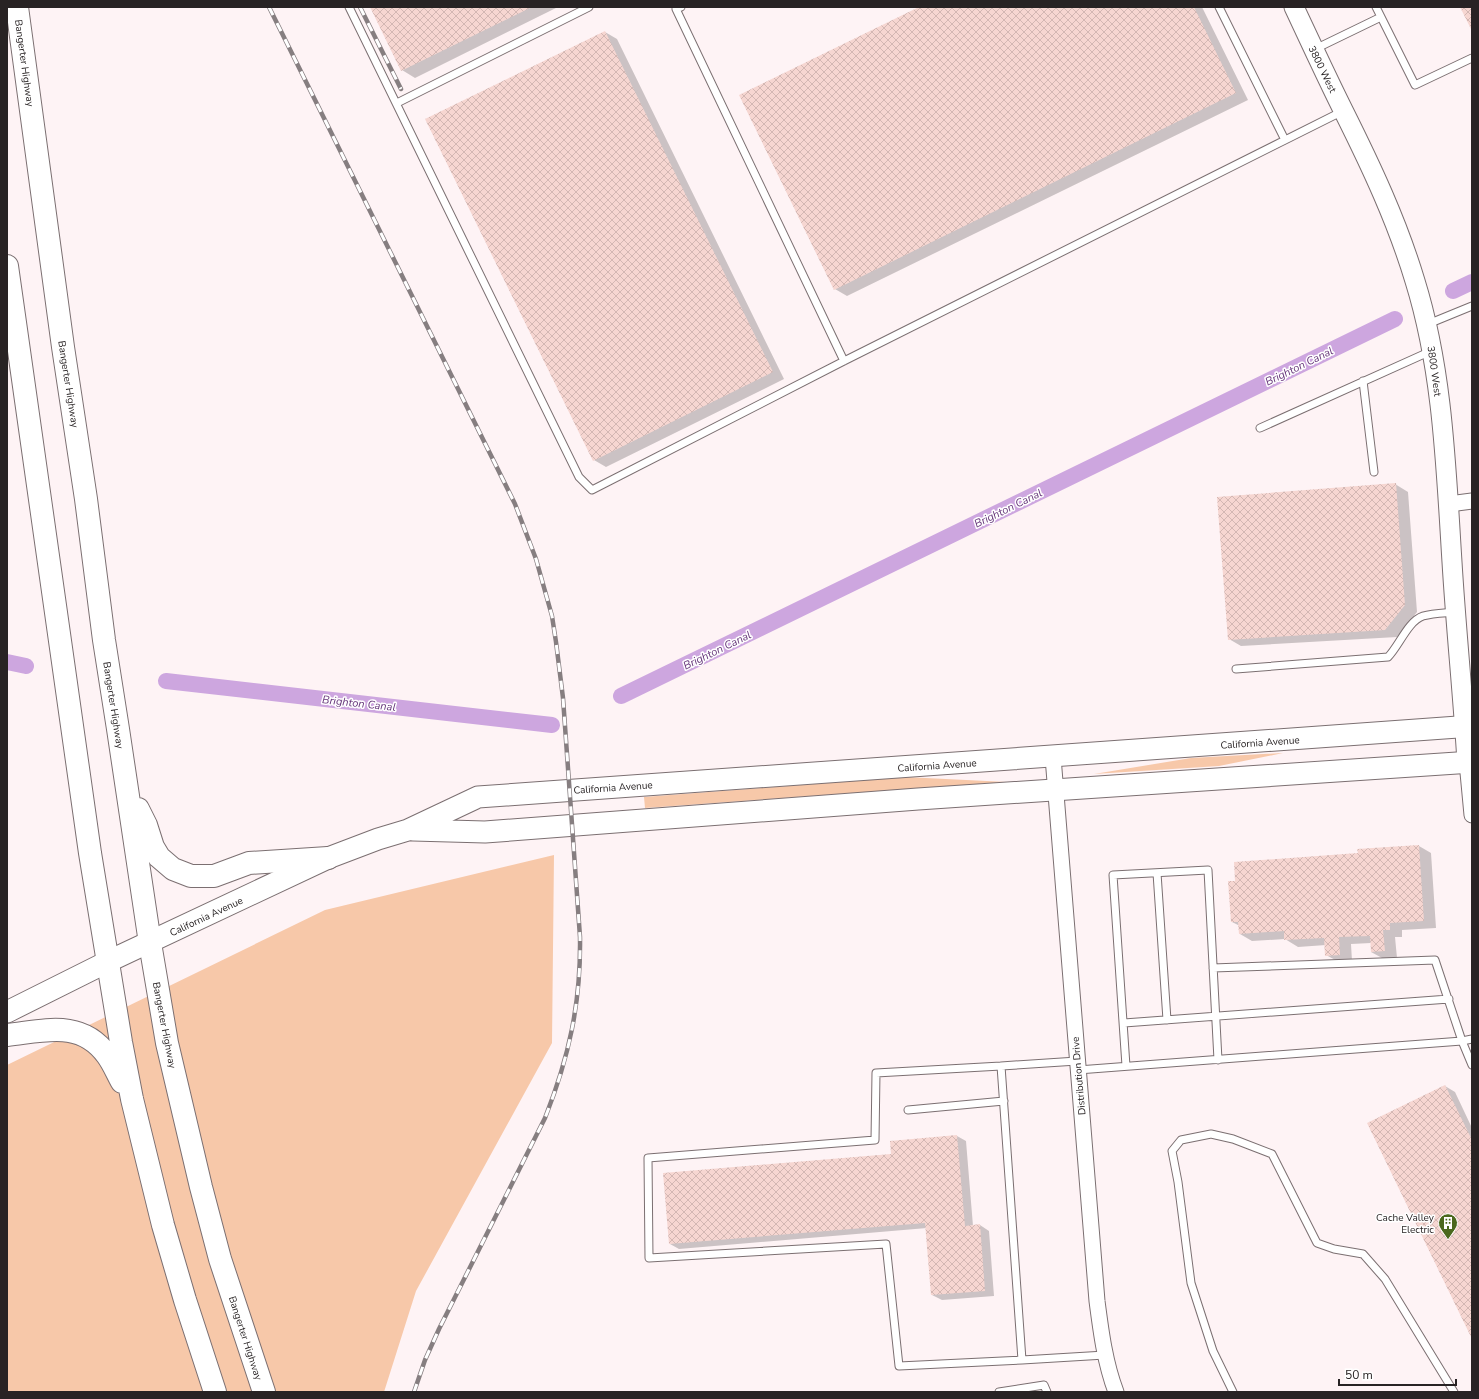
<svg xmlns="http://www.w3.org/2000/svg" width="1479" height="1399" font-family="'Nunito Sans',sans-serif">
	<defs>
		<pattern id="building-cross-hatch" width="8" height="8" patternUnits="userSpaceOnUse"><rect width="8" height="8" fill="#f6d6d1"/><path d="M0 0l8 8M0 8l8-8" fill="none" stroke="#d3b7b3"/></pattern>
	</defs>
	<rect width="100%" height="100%" fill="#fef3f5"/>
	<path fill="#f7c8a9" d="M 1283,753 L 1219,766 L 1094,774 L 1191,758 Z
		M 905,777 L 1007,782 L 645,808 L 644,797 Z
		M 554,855 L 552,1043 L 416,1291 L 384,1392 L 7,1392 L 7,1065 L 325,910 Z"/>
	<path fill="#0003" d="M 371,7 L 558,7 L 415,78 L 402,70 Z
		M 921,7 L 1202,7 L 1248,100 L 847,296 L 835,289 Z
		M 605,32 L 617,39 L 784,379 L 606,467 L 594,460 Z
		M 1395,484 L 1408,492 L 1417,612 L 1397,637 L 1241,646 L 1229,639 Z
		M 1419,846 L 1431,853 L 1436,928 L 1402,930 L 1402,937 L 1395,937 L 1397,958 L 1384,959 L 1371,952 L 1371,943 L 1351,944 L 1352,961 L 1339,962 L 1326,955 L 1326,945 L 1298,947 L 1285,939 L 1252,941 L 1240,934 L 1240,926 L 1232,922 L 1359,854 Z
		M 1445,1086 L 1455,1092 L 1472,1128 L 1472,1337 Z
		M 957,1136 L 966,1141 L 973,1226 L 980,1225 L 989,1231 L 994,1296 L 942,1300 L 932,1295 L 927,1228 L 679,1249 L 670,1244 L 892,1155 L 891,1142 Z"/>
	<g fill="none" stroke-linecap="round" stroke-linejoin="round">
		<path stroke="#cda6df" stroke-width="16" d="M 1453,291 L 1472,282
			M 7,662 L 26,666
			M 166,681 L 552,725
			M 621,696 L 1395,319"/>
	</g>
	<path fill="url(#building-cross-hatch)" d="M 370,7 L 532,7 L 401,71 Z
		M 919,7 L 1194,7 L 1236,93 L 834,290 L 739,95 Z
		M 1460,7 L 1472,7 L 1472,31 Z
		M 605,31 L 773,372 L 593,461 L 425,119 Z
		M 1396,483 L 1405,605 L 1385,630 L 1228,640 L 1217,497 Z
		M 1419,845 L 1424,921 L 1390,923 L 1390,930 L 1383,930 L 1385,951 L 1371,952 L 1370,936 L 1339,937 L 1340,955 L 1325,956 L 1324,938 L 1284,940 L 1284,931 L 1239,934 L 1238,922 L 1231,922 L 1228,881 L 1235,881 L 1234,862 L 1358,853 L 1357,849 Z
		M 1445,1085 L 1472,1140 L 1472,1339 L 1367,1123 Z
		M 957,1135 L 965,1226 L 980,1224 L 985,1291 L 931,1295 L 925,1223 L 669,1244 L 663,1173 L 891,1154 L 890,1141 Z"/>
	<g fill="none" stroke-linecap="round" stroke-linejoin="round">
		<g stroke="#7b6f71" stroke-width="9">
			<path id="service" d="M 349,7 L 579,477 L 592,490 L 844,361 L 1343,111
				M 681,7 L 676,9 L 844,361
				M 1219,7 L 1285,140
				M 1376,7 L 1381,17
				M 1315,49 L 1381,17 L 1415,85 L 1472,58
				M 397,103 L 589,7
				M 1428,324 L 1472,306
				M 1363,381 L 1374,472
				M 1260,428 L 1431,351
				M 1236,669 L 1388,657 C 1399,646 1408,621 1423,616 C 1433,613 1445,613 1455,612
				M 1157,873 L 1167,1020
				M 1213,968 L 1435,960 L 1462,1041 L 1472,1065
				M 1124,1023 L 1449,999
				M 1077,1061 L 1001,1066 L 1022,1360 L 1105,1355
				M 1001,1066 L 876,1073 L 875,1140 L 648,1158 L 649,1258 L 886,1244 L 899,1366 L 1022,1360
				M 1126,1066 L 1113,875 L 1208,870 L 1218,1060
				M 1078,1070 L 1462,1041 L 1472,1039
				M 908,1110 L 1004,1101
				M 999,1392 L 1044,1385 L 1047,1392
				M 1233,1392 L 1213,1351 L 1191,1283 L 1178,1182 L 1172,1151 L 1181,1140 L 1211,1134 L 1233,1139 L 1272,1154 L 1317,1243 L 1334,1249 L 1363,1254 L 1385,1279 L 1454,1392"/>
		</g>
		<g stroke="#7b6f71" stroke-width="17">
			<path id="minor" d="M 1449,504 L 1472,501
				M 1053,757 L 1097,1301 C 1101,1332 1105,1363 1116,1392
				M 1467,762 L 1472,815"/>
		</g>
		<g stroke="#7b6f71" stroke-width="21">
			<path id="tertiary" d="M 1294,7 C 1310,41 1326,76 1343,110 C 1371,166 1397,221 1415,281 C 1443,371 1446,468 1452,562 C 1456,629 1463,695 1467,762"/>
		</g>
		<g stroke="#7b6f71" stroke-width="23">
			<path id="secondary" d="M 413,830 L 485,832 L 918,799 L 1472,762
				M 7,1012 L 107,962 L 328,858 L 378,839 L 408,830 L 478,797 L 1472,726"/>
		</g>
		<g stroke="#7b6f71" stroke-width="24">
			<path id="trunk" d="M 17,7 L 63,347 L 86,499 L 104,640 L 118,729 L 150,943 L 167,1043 L 201,1187 L 220,1259 L 264,1392
				M 7,266 L 90,853 L 121,1042 L 132,1099 L 163,1225 L 185,1300 L 215,1392
				M 138,809 L 146,825 L 153,847 L 159,857 L 173,869 L 191,876 L 214,876 L 249,863 L 328,858
				M 7,1035 C 44,1031 81,1019 107,1055 C 113,1063 117,1073 122,1082"/>
		</g>
		<use href="#service" stroke="#fff" stroke-width="7"/>
		<use href="#minor" stroke="#fff" stroke-width="15"/>
		<use href="#tertiary" stroke="#fff" stroke-width="19"/>
		<use href="#secondary" stroke="#fff" stroke-width="21"/>
		<use href="#trunk" stroke="#fff" stroke-width="22"/>
		<g stroke="#867e80" stroke-width="4.5">
			<path id="rail" d="M 269,7 L 515,504 L 536,559 L 552,616 L 556,642 L 563,698 L 580,937 C 581,1003 569,1057 545,1118 L 439,1329 L 425,1360 L 414,1392
				M 360,7 L 401,89"/>
		</g>
		<use href="#rail" stroke="#fff" stroke-width="3" stroke-dasharray="9" stroke-linecap="butt"/>
	</g>
	<defs>
		<g id="building-pin" transform="scale(1)"><path d="M0 17L-7.5 6A9.5 9.5 0 1 1 7.5 6Z" fill="#4a681d" stroke="#fff"/><path d="M-4-6H4V6H1V3H-1V6H-4ZM-2.5-4.3h1.7v1.8h-1.7ZM.8-4.3h1.7v1.8H.8ZM-2.5-1h1.7V.8h-1.7ZM.8-1h1.7V.8H.8Z" fill="#fff"/></g>
	</defs>
	<g fill-rule="evenodd">
		<use href="#building-pin" x="1448" y="1223"/>
	</g>
	<g text-anchor="middle" stroke-width="3" stroke-linejoin="round" paint-order="stroke">
		<g font-size="10" fill="#282324" stroke="#fff">
			<text transform="translate(25 63) rotate(82)" y="4">Bangerter Highway</text>
			<text transform="translate(1323 69) rotate(64)" y="4">3800 West</text>
			<text transform="translate(1435 371) rotate(82)" y="4">3800 West</text>
			<text transform="translate(69 384) rotate(81)" y="4">Bangerter Highway</text>
			<text transform="translate(114 705) rotate(81)" y="4">Bangerter Highway</text>
			<text transform="translate(1260 742) rotate(-4)" y="4">California Avenue</text>
			<text transform="translate(937 765) rotate(-4)" y="4">California Avenue</text>
			<text transform="translate(613 787) rotate(-4)" y="4">California Avenue</text>
			<text transform="translate(206 916) rotate(-25)" y="4">California Avenue</text>
			<text transform="translate(165 1025) rotate(79)" y="4">Bangerter Highway</text>
			<text transform="translate(1078 1076) rotate(-95)" y="4">Distribution Drive</text>
			<text transform="translate(246 1338) rotate(72)" y="4">Bangerter Highway</text>
		</g>
		<g font-size="10" fill="#282324" stroke="#fff" text-anchor="end">
			<text x="1434" y="1221">Cache Valley<tspan x="1434" dy="12">Electric</tspan></text>
		</g>
		<g font-size="11" font-style="italic" fill="#643479" stroke="#fff">
			<text transform="translate(1299 366) rotate(-26)" y="4">Brighton Canal</text>
			<text transform="translate(1008 508) rotate(-26)" y="4">Brighton Canal</text>
			<text transform="translate(717 650) rotate(-26)" y="4">Brighton Canal</text>
			<text transform="translate(359 703) rotate(6)" y="4">Brighton Canal</text>
		</g>
	</g>
	<rect width="1479" height="1399" fill="none" stroke="#282324" stroke-width="16"/>
	<path d="M1339 1379v6h117v-6" fill="none" stroke="#282324" stroke-width="2"/>
	<text x="1345" y="1379" font-size="12" fill="#282324" stroke="#ffffff" stroke-width="3" paint-order="stroke">50 m</text>
</svg>
